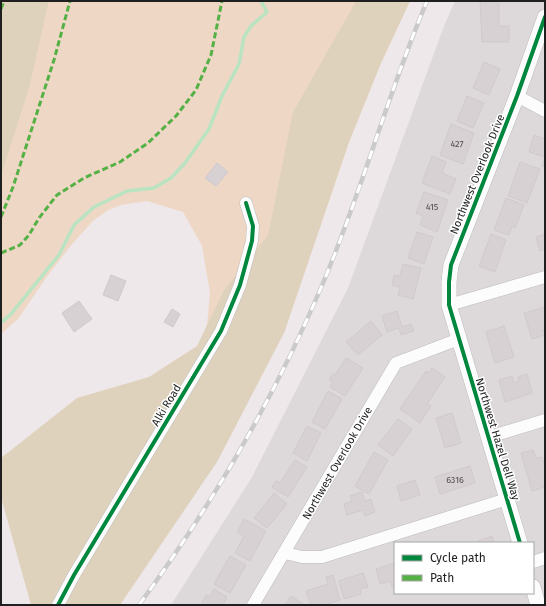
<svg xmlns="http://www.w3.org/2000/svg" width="546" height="606" font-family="'Fira Sans',sans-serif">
	<rect width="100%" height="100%" fill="#eee8ea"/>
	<path fill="#ddd9db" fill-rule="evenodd" d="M 455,1 L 545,1 L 545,605 L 171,605 L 252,477 L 348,288 L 444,26 ZM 395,543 L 533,543 L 533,593 L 395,593 Z"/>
	<path fill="#eed8c5" d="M 1,1 L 410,1 L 381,63 L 349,142 L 284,333 L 207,325 L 210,293 L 202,246 L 183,212 L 147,201 L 121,205 L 108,210 L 93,221 L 73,243 L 48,275 L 18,319 L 1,334 Z"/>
	<path fill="#dfd2bc" d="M 1,1 L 49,1 L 29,88 L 1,176 Z
		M 356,1 L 410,1 L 381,63 L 349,142 L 284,333 L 217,462 L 120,605 L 31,605 L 1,497 L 1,458 L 77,398 L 149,377 L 197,346 L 224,290 L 268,235 L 293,112 Z"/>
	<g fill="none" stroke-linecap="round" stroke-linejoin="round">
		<path stroke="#b9e3c1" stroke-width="3.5" d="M 1,323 L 11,314 L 59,255 L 74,225 L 94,207 L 127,191 L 154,188 L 171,178 L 185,163 L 209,129 L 222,96 L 239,64 L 244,37 L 251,26 L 267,12 L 261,1"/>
	</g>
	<path fill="#d7d1d3" stroke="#d1c9cd" d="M 480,1 L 499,1 L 499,26 L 509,26 L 509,42 L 482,42 Z
		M 484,62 L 500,69 L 489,95 L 473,88 Z
		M 467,96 L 484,103 L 473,128 L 457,121 Z
		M 451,124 L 474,133 L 463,164 L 440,155 Z
		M 534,135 L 545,139 L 545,167 L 542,166 L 545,157 L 529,152 Z
		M 432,156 L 446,162 L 442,173 L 456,179 L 450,194 L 422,183 Z
		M 520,162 L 540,169 L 527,203 L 508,196 Z
		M 217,163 L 228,172 L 216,186 L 205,178 Z
		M 424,192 L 448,200 L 437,232 L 420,225 L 423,216 L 416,213 Z
		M 506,198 L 524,205 L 515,228 L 512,226 L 509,235 L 494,230 Z
		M 417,232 L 433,237 L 424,264 L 408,258 Z
		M 491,234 L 506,240 L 495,272 L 479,266 Z
		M 545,234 L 545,249 L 540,251 L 536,237 Z
		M 403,264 L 421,268 L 413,299 L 398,295 L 400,287 L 392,285 L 394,275 L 400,276 Z
		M 111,275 L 126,281 L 118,301 L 103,295 Z
		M 79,301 L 92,319 L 74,332 L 62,313 Z
		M 545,307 L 545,325 L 542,326 L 545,335 L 532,339 L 524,313 Z
		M 172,309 L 180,314 L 173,327 L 164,322 Z
		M 397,311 L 402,327 L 411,324 L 414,331 L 401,335 L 399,328 L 387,332 L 382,316 Z
		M 371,321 L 382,335 L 358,355 L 346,342 Z
		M 504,326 L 514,357 L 495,363 L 486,332 Z
		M 346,358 L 363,368 L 345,396 L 330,387 L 333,382 L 329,380 L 333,374 L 335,375 Z
		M 432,368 L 445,377 L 427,404 L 431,406 L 420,423 L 400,409 L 426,371 L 429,373 Z
		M 527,374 L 532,393 L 505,402 L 499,380 L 512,376 L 514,383 L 519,381 L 518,377 Z
		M 328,391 L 342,399 L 325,429 L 312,422 Z
		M 452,413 L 461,443 L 445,448 L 436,418 Z
		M 398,419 L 412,429 L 393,456 L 378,445 Z
		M 307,426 L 321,433 L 307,461 L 293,453 Z
		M 533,450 L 536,458 L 542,457 L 545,467 L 545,487 L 532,491 L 521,453 Z
		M 374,452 L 388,460 L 369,494 L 355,486 Z
		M 295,460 L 307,467 L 288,497 L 272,487 L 276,481 L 280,483 Z
		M 470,466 L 475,483 L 440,494 L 435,477 Z
		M 415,480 L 420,495 L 401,501 L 397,486 Z
		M 362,492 L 365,501 L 371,499 L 375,512 L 365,516 L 363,510 L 347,515 L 344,504 L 352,501 L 350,496 Z
		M 274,493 L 287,504 L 267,528 L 254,518 Z
		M 244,519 L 266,531 L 250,561 L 235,553 L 244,536 L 237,532 Z
		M 492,536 L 494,543 L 479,543 L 478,541 Z
		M 230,556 L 246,565 L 230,593 L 214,584 Z
		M 395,563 L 395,587 L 392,587 L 390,581 L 380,584 L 376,569 Z
		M 363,573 L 368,587 L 360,589 L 361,594 L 344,599 L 339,581 Z
		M 333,575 L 340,600 L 325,605 L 311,605 L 306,591 L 328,584 L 326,577 Z
		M 214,589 L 227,597 L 223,605 L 201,605 L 206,595 L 210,597 Z
		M 291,596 L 305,605 L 285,605 Z"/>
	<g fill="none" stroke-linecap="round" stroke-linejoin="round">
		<g stroke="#bebbbc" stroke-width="13">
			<path id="minor" d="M 517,96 L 545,111
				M 449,305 L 545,277
				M 489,437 L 545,420
				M 285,553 L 302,557 L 322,557 L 507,499
				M 533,562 L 545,558
				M 58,605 L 74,575 L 221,331 L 240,285 L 252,241 L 253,226 L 246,203
				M 253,605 L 396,363 L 459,339"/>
		</g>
		<g stroke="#bebbbc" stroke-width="16">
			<path id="tertiary" d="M 520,543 L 449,305 L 449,282 L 451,265 L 517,96 L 545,17
				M 533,587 L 538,605"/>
		</g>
		<use href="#minor" stroke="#fcfcfc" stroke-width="12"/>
		<use href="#tertiary" stroke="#fcfcfc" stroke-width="15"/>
		<g stroke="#cbcacb" stroke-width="4.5">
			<path id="rail" d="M 139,605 C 212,505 275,397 323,283 C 362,191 388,93 427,1"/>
		</g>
		<use href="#rail" stroke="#fff" stroke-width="3" stroke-dasharray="9" stroke-linecap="butt"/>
		<path stroke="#55b145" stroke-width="3" stroke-dasharray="6 3" stroke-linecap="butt" d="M 1,9 L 4,1
			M 1,217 L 13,187 L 54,60 L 70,1
			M 1,253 L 20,245 L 29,235 L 39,218 L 57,195 L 84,178 L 120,162 L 148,143 L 176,116 L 196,90 L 211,55 L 222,1"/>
		<g stroke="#fff" stroke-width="6">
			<path id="cycleway" d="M 520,543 L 449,305 L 449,282 L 451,265 L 517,96 L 545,17
				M 58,605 L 74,575 L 221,331 L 240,285 L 252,241 L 253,226 L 246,203"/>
		</g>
		<use href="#cycleway" stroke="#00873e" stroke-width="4"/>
	</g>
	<g text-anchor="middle" stroke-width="3" stroke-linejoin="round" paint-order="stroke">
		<g font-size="9" fill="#4f4d4e">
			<text x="457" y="147">427</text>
			<text x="432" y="210">415</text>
			<text x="455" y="483">6316</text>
		</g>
		<g font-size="11" fill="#1f1f1f" stroke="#fff">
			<text transform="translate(477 174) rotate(-68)" y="4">Northwest Overlook Drive</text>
			<text transform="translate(166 405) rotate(-59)" y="4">Alki Road</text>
			<text transform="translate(498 439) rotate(73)" y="4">Northwest Hazel Dell Way</text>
			<text transform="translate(337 463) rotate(-60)" y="4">Northwest Overlook Drive</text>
		</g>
	</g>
	<rect width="546" height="606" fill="none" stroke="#1f1f1f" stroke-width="4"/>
	<rect x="394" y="542" width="140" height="52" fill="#ffffff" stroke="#a5a5a5"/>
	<rect x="402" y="555" width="20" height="6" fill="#00873e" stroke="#a5a5a5"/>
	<text x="430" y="562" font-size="12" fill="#1f1f1f">Cycle path</text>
	<rect x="402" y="575" width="20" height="6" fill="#55b145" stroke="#a5a5a5"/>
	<text x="430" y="582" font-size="12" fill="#1f1f1f">Path</text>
</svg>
